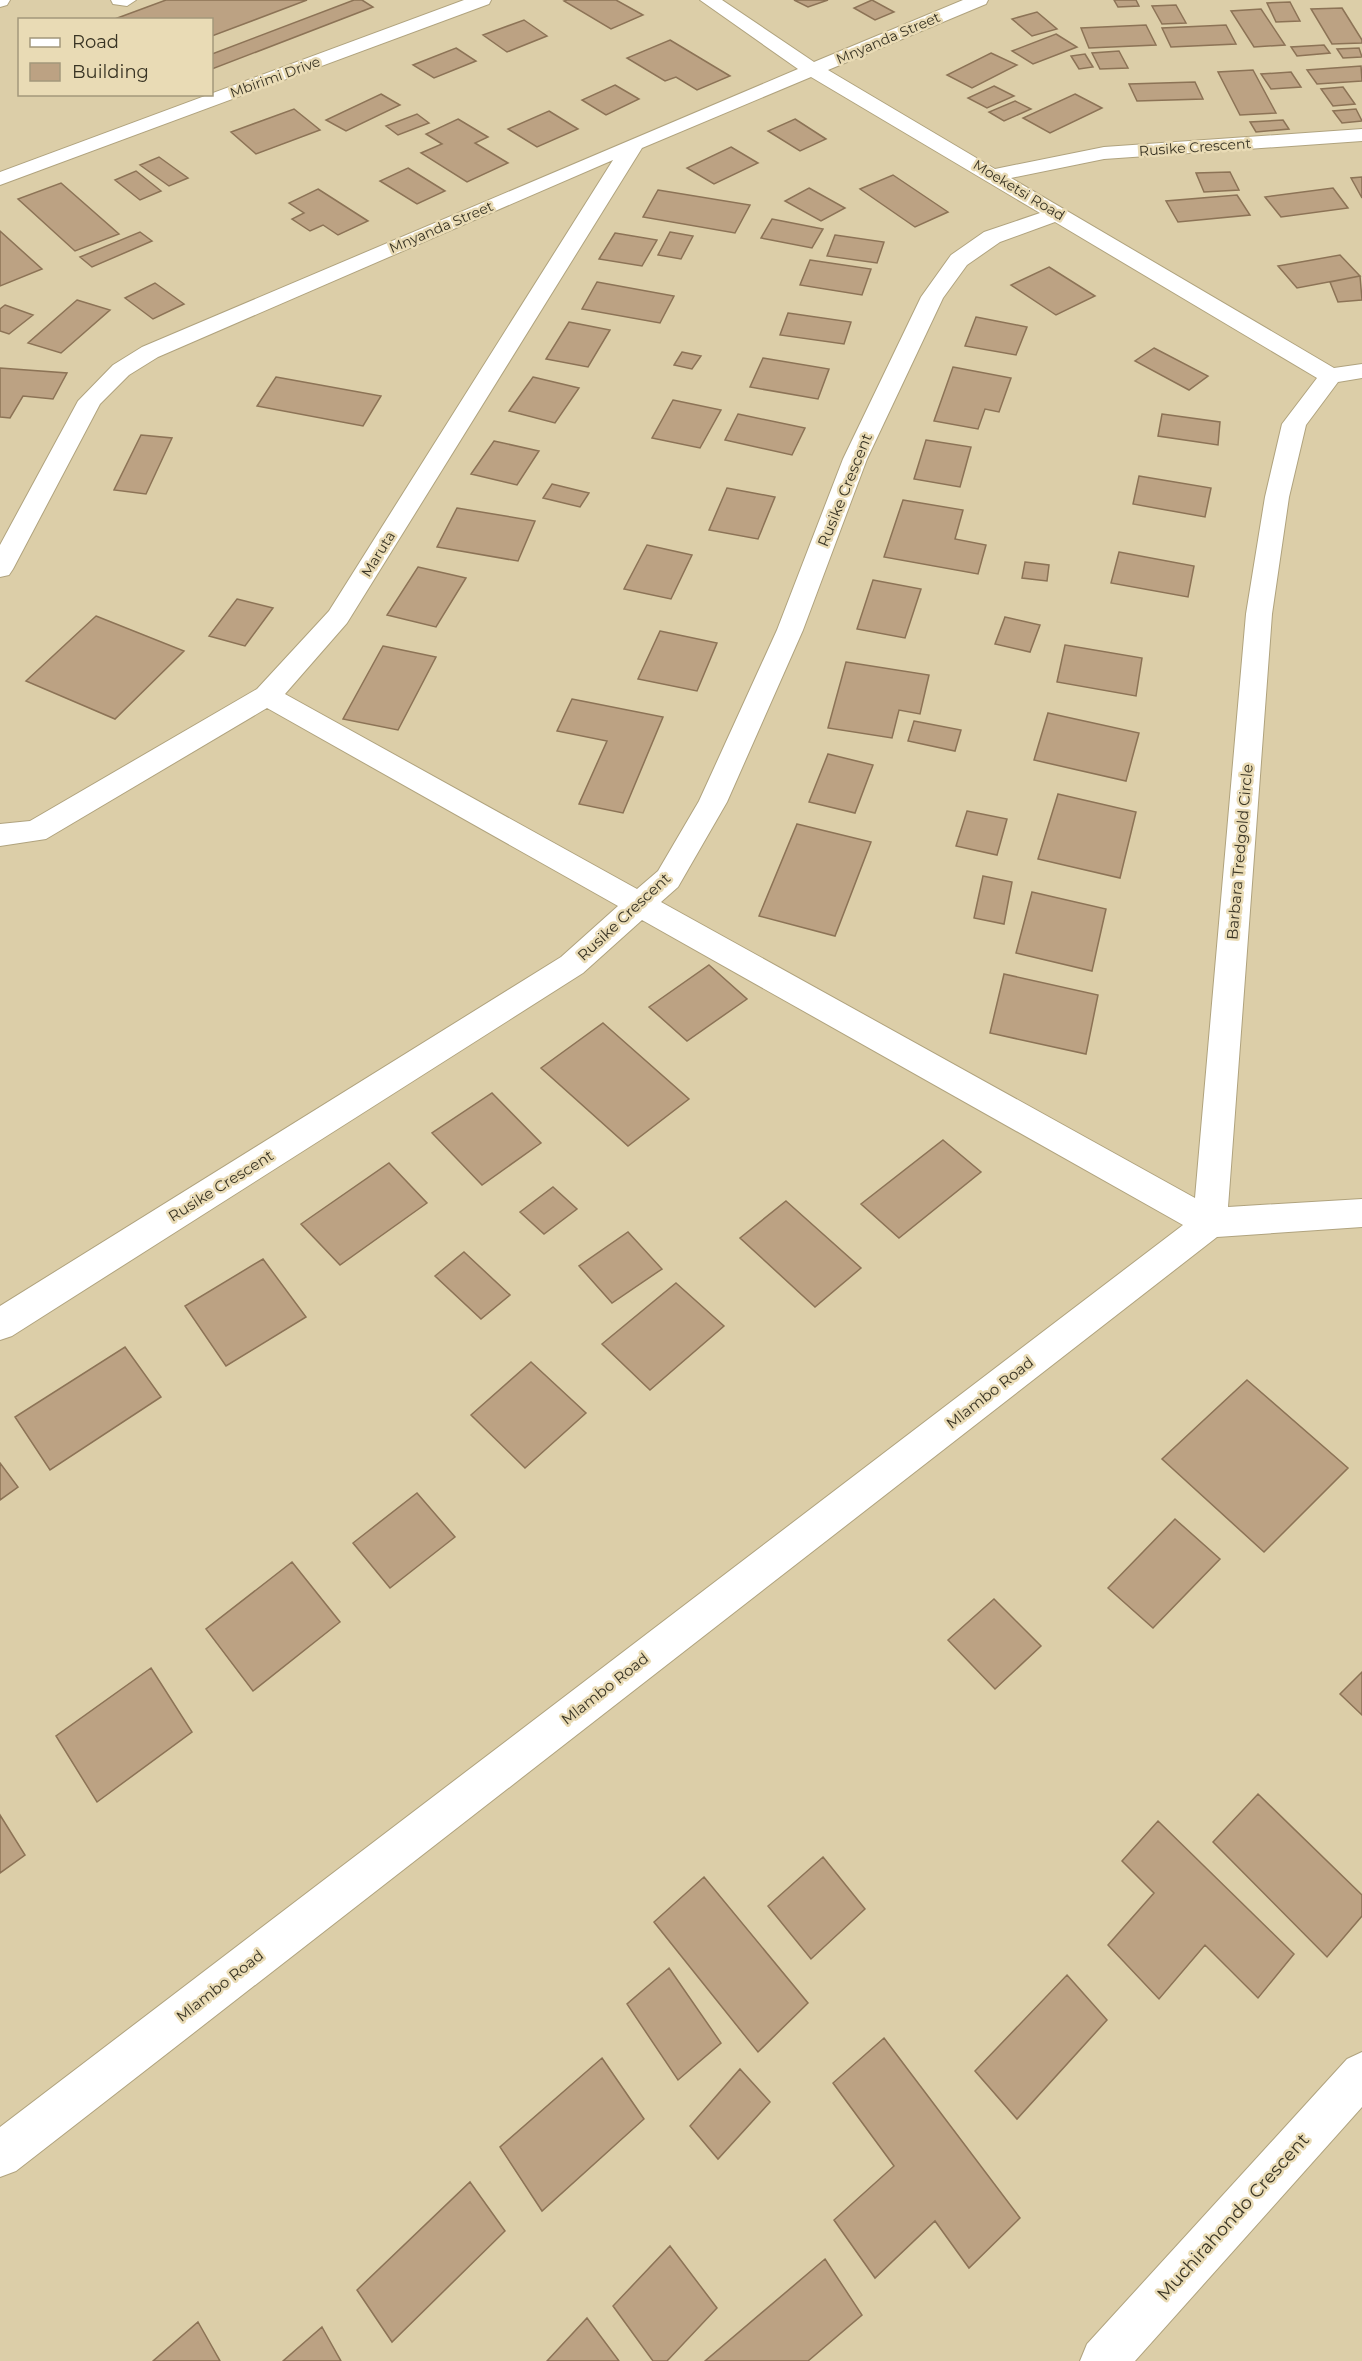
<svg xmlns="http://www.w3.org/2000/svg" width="1362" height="2361" font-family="Montserrat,sans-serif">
	<rect width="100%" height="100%" fill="#dccea8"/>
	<path fill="#bca283" stroke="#8c7356" stroke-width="1.5" d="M 166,0 L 307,0 L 212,36 L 212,20 L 112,20 Z
		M 354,0 L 362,0 L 373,7 L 212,69 L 212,54 Z
		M 567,0 L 616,0 L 643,15 L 611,29 L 564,1 Z
		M 794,0 L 828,0 L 808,7 Z
		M 872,0 L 894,12 L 875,20 L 854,8 Z
		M 1114,0 L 1136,0 L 1139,6 L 1118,7 Z
		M 1290,2 L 1300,21 L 1276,22 L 1267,3 Z
		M 1176,5 L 1186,23 L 1162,24 L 1152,6 Z
		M 1342,8 L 1362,40 L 1362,43 L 1332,44 L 1311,9 Z
		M 1261,9 L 1285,45 L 1254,47 L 1231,11 Z
		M 1037,12 L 1057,29 L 1032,36 L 1012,19 Z
		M 524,20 L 547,36 L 507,52 L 483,35 Z
		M 1146,25 L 1156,45 L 1089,48 L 1081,28 Z
		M 1226,25 L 1236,44 L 1171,47 L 1162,28 Z
		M 1056,34 L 1077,47 L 1033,64 L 1012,51 Z
		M 670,40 L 730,76 L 697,90 L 676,77 L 665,81 L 627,58 Z
		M 1324,45 L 1330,53 L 1297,56 L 1291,47 Z
		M 456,48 L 476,61 L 434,78 L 413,65 Z
		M 1359,48 L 1362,57 L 1343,58 L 1337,49 Z
		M 1119,51 L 1128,68 L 1100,69 L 1092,53 Z
		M 991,53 L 1017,65 L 972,88 L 947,75 Z
		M 1085,54 L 1093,67 L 1079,69 L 1071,56 Z
		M 1361,66 L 1362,81 L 1317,84 L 1307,70 Z
		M 1253,70 L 1276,113 L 1240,115 L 1218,72 Z
		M 1291,72 L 1301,87 L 1271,89 L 1261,74 Z
		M 1195,82 L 1203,99 L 1137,101 L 1129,84 Z
		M 615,85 L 639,99 L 606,115 L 582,100 Z
		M 994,86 L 1014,96 L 987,108 L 968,98 Z
		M 1343,87 L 1355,104 L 1333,106 L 1321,89 Z
		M 381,94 L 400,105 L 346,131 L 326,120 Z
		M 1075,94 L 1102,108 L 1050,133 L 1023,118 Z
		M 1015,101 L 1031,109 L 1004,121 L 989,112 Z
		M 294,109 L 320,130 L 256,154 L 231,132 Z
		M 1356,109 L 1362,121 L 1342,123 L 1333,111 Z
		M 549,111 L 578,129 L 537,147 L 508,129 Z
		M 417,114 L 429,123 L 398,135 L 386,126 Z
		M 458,119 L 488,137 L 475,143 L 508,163 L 467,182 L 421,153 L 442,144 L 426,134 Z
		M 795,119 L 826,139 L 800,151 L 768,131 Z
		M 1283,120 L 1289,129 L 1256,132 L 1250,122 Z
		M 731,147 L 758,163 L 714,184 L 687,168 Z
		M 159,157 L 188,178 L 169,186 L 140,165 Z
		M 408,168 L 445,191 L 417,204 L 380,181 Z
		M 136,171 L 161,191 L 140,200 L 115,180 Z
		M 1230,172 L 1239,190 L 1204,192 L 1196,173 Z
		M 893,175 L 948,212 L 915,227 L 860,189 Z
		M 1362,177 L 1362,198 L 1351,178 Z
		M 61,183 L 119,234 L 75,251 L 18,199 Z
		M 809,188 L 845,208 L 821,221 L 785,201 Z
		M 1333,188 L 1348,208 L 1281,217 L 1265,197 Z
		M 318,189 L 368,221 L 338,235 L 323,225 L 310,231 L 292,219 L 304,213 L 289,203 Z
		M 658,190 L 750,205 L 735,233 L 643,217 Z
		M 1237,195 L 1250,215 L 1178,222 L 1166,201 Z
		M 772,219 L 823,229 L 812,248 L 761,238 Z
		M 0,231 L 42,269 L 0,286 Z
		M 140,232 L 152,241 L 92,267 L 80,257 Z
		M 670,232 L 693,236 L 681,259 L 658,255 Z
		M 615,233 L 657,240 L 642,266 L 599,259 Z
		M 835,235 L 884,242 L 877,263 L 827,256 Z
		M 1340,255 L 1360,276 L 1297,288 L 1278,266 Z
		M 810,260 L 871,269 L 862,295 L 800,285 Z
		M 1049,267 L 1095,296 L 1056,315 L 1011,285 Z
		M 1360,276 L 1362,300 L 1338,302 L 1330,282 Z
		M 597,282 L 674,296 L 660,323 L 582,309 Z
		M 155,283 L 184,304 L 153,319 L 125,298 Z
		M 77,300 L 110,310 L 61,353 L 28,343 Z
		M 5,305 L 33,315 L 9,334 L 0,331 L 0,309 Z
		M 788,313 L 851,322 L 844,344 L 780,335 Z
		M 976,317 L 1027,327 L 1016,355 L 965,346 Z
		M 569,322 L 610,330 L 588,367 L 546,359 Z
		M 1154,348 L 1208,376 L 1189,390 L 1135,361 Z
		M 682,352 L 701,356 L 692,369 L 674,365 Z
		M 763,358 L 829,369 L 818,399 L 750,387 Z
		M 953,367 L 1011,378 L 999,412 L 985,409 L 978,429 L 934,421 Z
		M 0,368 L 67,373 L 53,399 L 23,396 L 10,418 L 0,417 Z
		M 276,377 L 381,396 L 363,426 L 257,406 Z
		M 533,377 L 579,388 L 555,423 L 509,411 Z
		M 673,400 L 721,410 L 700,448 L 652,438 Z
		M 738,414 L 805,428 L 792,455 L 725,440 Z
		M 1162,414 L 1220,422 L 1218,445 L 1158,436 Z
		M 141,435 L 172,438 L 146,494 L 114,490 Z
		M 926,440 L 971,447 L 960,487 L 914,479 Z
		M 494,441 L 539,451 L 517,485 L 471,474 Z
		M 1139,476 L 1211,488 L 1205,517 L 1133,504 Z
		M 552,484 L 589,493 L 580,507 L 543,498 Z
		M 727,488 L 775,497 L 758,539 L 709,530 Z
		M 903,500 L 963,510 L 955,539 L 986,545 L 978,574 L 884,557 Z
		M 457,508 L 535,521 L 518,561 L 437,547 Z
		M 647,545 L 692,555 L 671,599 L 624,589 Z
		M 1119,552 L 1194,566 L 1188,597 L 1111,583 Z
		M 1025,562 L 1049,565 L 1047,581 L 1022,578 Z
		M 418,567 L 466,578 L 436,627 L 387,615 Z
		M 873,580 L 921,589 L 905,638 L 857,629 Z
		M 237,599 L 273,608 L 245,646 L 209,636 Z
		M 96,616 L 184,651 L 115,719 L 26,681 Z
		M 1005,617 L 1040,625 L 1030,652 L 995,644 Z
		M 660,631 L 717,643 L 697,691 L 638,679 Z
		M 1065,645 L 1142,658 L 1136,696 L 1057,682 Z
		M 383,646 L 436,657 L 398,730 L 343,719 Z
		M 846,662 L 929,675 L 920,714 L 899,710 L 892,738 L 828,728 Z
		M 572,699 L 663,717 L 623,813 L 579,804 L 607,741 L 557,731 Z
		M 1048,713 L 1139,733 L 1126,781 L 1034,760 Z
		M 914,721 L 961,730 L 955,751 L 908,741 Z
		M 828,754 L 873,765 L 855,813 L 809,802 Z
		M 1058,794 L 1136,812 L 1120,878 L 1038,859 Z
		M 967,811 L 1007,819 L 997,855 L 956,846 Z
		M 797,824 L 871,842 L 835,936 L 759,916 Z
		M 983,876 L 1012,882 L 1004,924 L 974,918 Z
		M 1032,892 L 1106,909 L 1092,971 L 1016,953 Z
		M 709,965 L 747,999 L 687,1041 L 649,1007 Z
		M 1004,974 L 1098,995 L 1086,1054 L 990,1033 Z
		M 603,1023 L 689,1099 L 628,1146 L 541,1068 Z
		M 492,1093 L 541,1143 L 482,1185 L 432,1133 Z
		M 943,1140 L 981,1172 L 899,1238 L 861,1204 Z
		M 389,1163 L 427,1203 L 340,1265 L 301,1224 Z
		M 553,1187 L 577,1209 L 544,1234 L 520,1212 Z
		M 786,1201 L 861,1268 L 815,1307 L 740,1238 Z
		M 628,1232 L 662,1269 L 612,1303 L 579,1266 Z
		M 464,1252 L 510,1295 L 481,1319 L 435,1276 Z
		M 263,1259 L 306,1317 L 226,1366 L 185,1306 Z
		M 676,1283 L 724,1326 L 650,1390 L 602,1344 Z
		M 125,1347 L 161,1397 L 50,1470 L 15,1417 Z
		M 531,1362 L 586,1413 L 525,1468 L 471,1415 Z
		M 1247,1380 L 1348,1468 L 1264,1552 L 1162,1459 Z
		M 0,1463 L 18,1487 L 0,1500 Z
		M 417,1493 L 455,1537 L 390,1588 L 353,1543 Z
		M 1175,1519 L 1220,1559 L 1153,1628 L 1108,1588 Z
		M 292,1562 L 340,1622 L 253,1691 L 206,1629 Z
		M 994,1599 L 1041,1646 L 995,1689 L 948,1640 Z
		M 151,1668 L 192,1732 L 97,1802 L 56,1736 Z
		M 1362,1672 L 1362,1715 L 1340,1694 Z
		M 1258,1794 L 1362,1895 L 1362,1916 L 1327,1957 L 1213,1842 Z
		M 0,1815 L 25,1855 L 0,1873 Z
		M 1158,1821 L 1294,1954 L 1258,1998 L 1205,1945 L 1159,1999 L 1108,1945 L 1154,1893 L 1122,1861 Z
		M 823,1857 L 865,1909 L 811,1959 L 768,1906 Z
		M 704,1877 L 808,2003 L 758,2052 L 654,1922 Z
		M 669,1968 L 721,2043 L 678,2080 L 627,2004 Z
		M 1067,1975 L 1107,2020 L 1017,2119 L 975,2071 Z
		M 884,2038 L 1020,2218 L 969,2268 L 935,2221 L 875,2278 L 834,2220 L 894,2166 L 833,2083 Z
		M 602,2058 L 644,2119 L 542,2211 L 500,2147 Z
		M 740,2069 L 770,2102 L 718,2159 L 690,2126 Z
		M 470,2182 L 505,2231 L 392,2342 L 357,2290 Z
		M 670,2246 L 717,2308 L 667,2361 L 653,2361 L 613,2306 Z
		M 825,2259 L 862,2315 L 808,2361 L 705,2361 Z
		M 587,2318 L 619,2361 L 547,2361 Z
		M 198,2322 L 220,2361 L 153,2361 Z
		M 322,2327 L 341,2361 L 283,2361 Z"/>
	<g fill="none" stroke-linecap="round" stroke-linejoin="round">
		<g stroke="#b0a37e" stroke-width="2">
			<path id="minor" d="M 111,0 L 136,0 L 127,6 L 113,4 Z
				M 464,0 L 491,0 L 489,4 L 0,185 L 0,172 Z
				M 700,0 L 722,0 L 814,62 L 963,0 L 988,0 L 986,4 L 828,70 L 995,169 L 1104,147 L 1362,129 L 1362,141 L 1104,159 L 1011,178 L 1334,368 L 1362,364 L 1362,378 L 1338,382 L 1306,425 L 1289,497 L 1272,614 L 1228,1207 L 1362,1199 L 1362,1227 L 1217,1237 L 16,2171 L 0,2177 L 0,2127 L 1183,1225 L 642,920 L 583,973 L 12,1336 L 0,1340 L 0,1306 L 561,957 L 618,906 L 267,708 L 46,839 L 0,846 L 0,824 L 30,821 L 257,689 L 329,611 L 613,160 L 158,357 L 129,375 L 100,404 L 13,569 L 9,575 L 0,577 L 0,545 L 78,401 L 113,365 L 142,347 L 798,69 ZM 811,77 L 1040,213 L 984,232 L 951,255 L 921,297 L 843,459 L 777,630 L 699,801 L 658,871 L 637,889 L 285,694 L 347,623 L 642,148 ZM 1055,222 L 1317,378 L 1282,424 L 1265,497 L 1246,614 L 1195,1198 L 661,902 L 678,887 L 727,802 L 803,630 L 867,459 L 943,298 L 967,265 L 1000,242 Z
				M 1362,2052 L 1362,2107 L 1135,2361 L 1080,2361 L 1087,2344 L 1347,2059 Z"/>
		</g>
		<g stroke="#b0a37e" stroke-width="2">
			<path id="highway" d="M 0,0 L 10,0 L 7,5 L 0,7 Z"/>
		</g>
		<use href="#minor" fill="#fff" fill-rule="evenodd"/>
		<use href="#highway" fill="#fff" fill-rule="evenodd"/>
	</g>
	<g text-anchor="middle" stroke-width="5" stroke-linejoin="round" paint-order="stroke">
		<g font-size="14" fill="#393424" stroke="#e9dbb5">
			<text transform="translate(888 38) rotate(-23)" y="5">Mnyanda Street</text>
			<text transform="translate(275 77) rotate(-20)" y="5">Mbirimi Drive</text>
			<text transform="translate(1195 147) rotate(-4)" y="5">Rusike Crescent</text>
			<text transform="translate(1019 190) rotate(31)" y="5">Moeketsi Road</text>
			<text transform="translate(441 227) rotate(-23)" y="5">Mnyanda Street</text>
			<text transform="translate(378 554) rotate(-58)" y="5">Maruta</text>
		</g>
		<g font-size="15" fill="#393424" stroke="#e9dbb5">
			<text transform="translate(845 490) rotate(-68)" y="5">Rusike Crescent</text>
			<text transform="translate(1240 852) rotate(-85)" y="5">Barbara Tredgold Circle</text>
			<text transform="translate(624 917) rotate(-43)" y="5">Rusike Crescent</text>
			<text transform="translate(221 1186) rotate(-32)" y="5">Rusike Crescent</text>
			<text transform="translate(990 1393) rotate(-38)" y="5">Mlambo Road</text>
			<text transform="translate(605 1689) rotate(-38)" y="5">Mlambo Road</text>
			<text transform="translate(220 1986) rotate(-38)" y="5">Mlambo Road</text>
		</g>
		<g font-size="18" fill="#393424" stroke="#e9dbb5">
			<text transform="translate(1233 2217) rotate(-48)" y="6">Muchirahondo Crescent</text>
		</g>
	</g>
	<rect x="18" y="18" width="195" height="78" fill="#e9dbb5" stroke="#a3987b" stroke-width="1.5"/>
	<rect x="30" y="38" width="30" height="9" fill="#ffffff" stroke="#a3987b" stroke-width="1.5"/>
	<text x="72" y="48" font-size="18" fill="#393424">Road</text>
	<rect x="30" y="63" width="30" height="18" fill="#bca283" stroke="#a3987b" stroke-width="1.5"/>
	<text x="72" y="78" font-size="18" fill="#393424">Building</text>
</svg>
